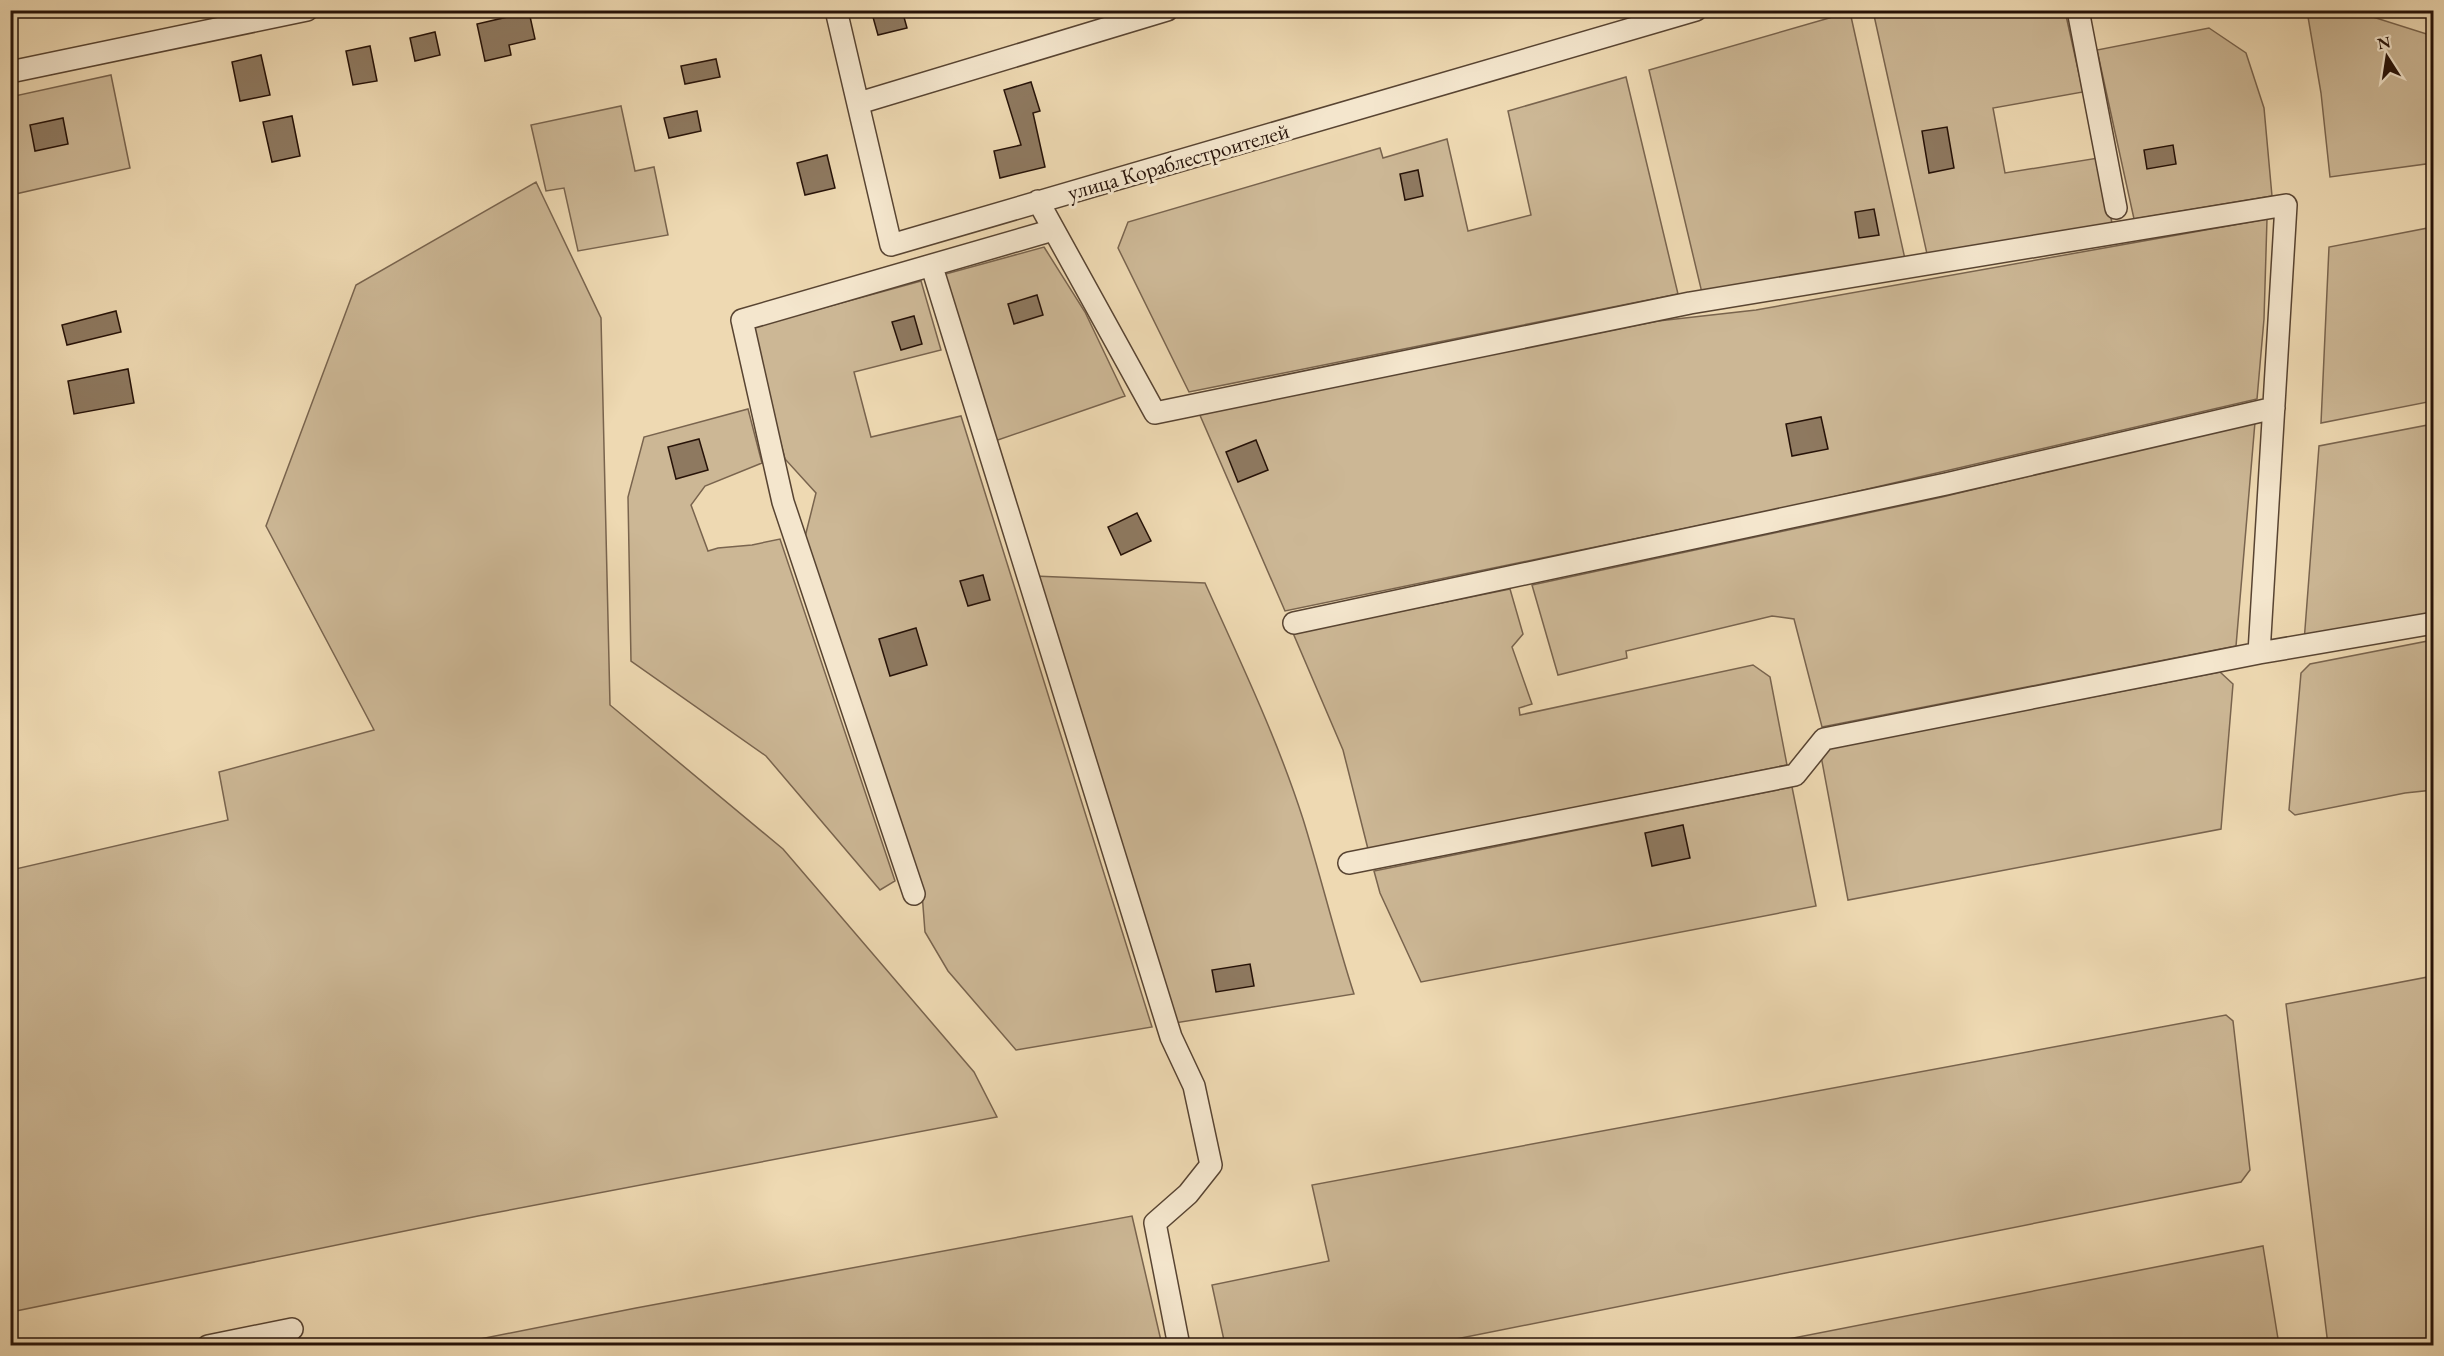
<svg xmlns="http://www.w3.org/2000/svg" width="2444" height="1356" font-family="'EB Garamond',serif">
	<rect width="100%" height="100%" fill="#eed9b2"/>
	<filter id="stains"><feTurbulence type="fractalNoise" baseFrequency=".00333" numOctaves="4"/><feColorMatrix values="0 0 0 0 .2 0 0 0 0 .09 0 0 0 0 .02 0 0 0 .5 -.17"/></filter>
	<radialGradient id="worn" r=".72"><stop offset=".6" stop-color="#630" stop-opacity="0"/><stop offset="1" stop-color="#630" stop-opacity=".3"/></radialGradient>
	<path fill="#ccb795" stroke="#79644e" stroke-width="1.5" d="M 1873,11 L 2065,11 L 2083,92 L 1993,108 L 2005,173 L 2098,158 L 2112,223 L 1927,254 Z
		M 2307,11 L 2354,11 L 2433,36 L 2433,163 L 2330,177 L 2321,93 Z
		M 1850,12 L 1905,259 L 1702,293 L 1649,70 Z
		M 2209,28 L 2246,53 L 2264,108 L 2272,196 L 2134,219 L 2097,50 Z
		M 111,75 L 130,168 L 11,195 L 10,97 Z
		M 1626,77 L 1678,294 L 1189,392 L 1118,248 L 1128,222 L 1380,148 L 1383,158 L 1447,139 L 1468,231 L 1531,215 L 1508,111 Z
		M 621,106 L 635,171 L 654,167 L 668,235 L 578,251 L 564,188 L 546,191 L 531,125 Z
		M 536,182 L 601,318 L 610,705 L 783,849 L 974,1072 L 997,1117 L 478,1216 L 11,1312 L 11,870 L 228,820 L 219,772 L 374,730 L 266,526 L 356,285 Z
		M 2267,219 L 2264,319 L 2257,399 L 1794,506 L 1285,611 L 1199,413 L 1658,321 L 1756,310 Z
		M 2433,227 L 2433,401 L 2321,423 L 2329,247 Z
		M 1044,247 L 1085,312 L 1125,396 L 992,442 L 942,275 Z
		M 921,281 L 941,350 L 854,372 L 871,437 L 961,416 L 1152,1027 L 1016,1050 L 948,971 L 925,932 L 922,893 L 804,541 L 816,493 L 785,459 L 750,328 Z
		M 748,409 L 762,463 L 705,486 L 691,505 L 708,551 L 718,548 L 752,545 L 780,539 L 895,881 L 880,890 L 766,756 L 631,661 L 628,497 L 644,437 Z
		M 2255,422 L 2236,646 L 1822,727 L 1794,619 L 1772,616 L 1626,651 L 1627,658 L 1558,675 L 1532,585 L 1942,497 Z
		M 2433,424 L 2433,617 L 2304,642 L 2319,446 Z
		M 1034,576 L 1205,583 C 1240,661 1277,738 1303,819 C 1321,877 1335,936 1354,994 L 1175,1023 Z
		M 1510,589 L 1523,634 L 1512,647 L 1532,704 L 1519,708 L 1520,715 L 1753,665 L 1770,677 L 1787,765 L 1368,849 L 1343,750 L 1293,633 Z
		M 2433,640 L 2433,790 L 2405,793 L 2295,815 L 2289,810 L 2301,673 L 2310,664 Z
		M 2220,672 L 2233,684 L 2221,829 L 1848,900 L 1821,756 L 1827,749 Z
		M 1792,787 L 1816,906 L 1421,982 L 1380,893 L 1374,871 Z
		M 2433,976 L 2433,1345 L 2328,1345 L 2286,1004 Z
		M 2226,1015 L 2233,1021 L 2250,1170 L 2241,1182 L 1426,1345 L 1225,1345 L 1212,1285 L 1329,1261 L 1312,1185 Z
		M 1132,1216 L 1162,1345 L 450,1345 L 636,1308 Z
		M 2263,1246 L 2279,1345 L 1758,1345 Z"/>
	<path fill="#8e7960" stroke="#261208" stroke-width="1.5" d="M 871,10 L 902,10 L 907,28 L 878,35 Z
		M 529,12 L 535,39 L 509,45 L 511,55 L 485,61 L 477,24 Z
		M 435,32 L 440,55 L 415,61 L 410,38 Z
		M 370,46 L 377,81 L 353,85 L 346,51 Z
		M 261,55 L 270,95 L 240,101 L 232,62 Z
		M 716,59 L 720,77 L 685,84 L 681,66 Z
		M 1031,82 L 1040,111 L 1033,113 L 1045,167 L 1000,178 L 994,151 L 1021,145 L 1004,90 Z
		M 697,111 L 701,131 L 669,138 L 664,118 Z
		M 292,116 L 300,156 L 272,162 L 263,122 Z
		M 63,118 L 68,144 L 35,151 L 30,125 Z
		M 1947,127 L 1954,168 L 1929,173 L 1922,131 Z
		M 2173,145 L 2176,164 L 2147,169 L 2144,150 Z
		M 827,155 L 835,188 L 805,195 L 797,163 Z
		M 1418,170 L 1423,196 L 1405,200 L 1400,174 Z
		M 1874,209 L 1879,235 L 1859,238 L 1855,212 Z
		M 1037,295 L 1043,315 L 1014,324 L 1008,304 Z
		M 116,311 L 121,332 L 67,345 L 62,325 Z
		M 914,316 L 922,344 L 901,350 L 892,322 Z
		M 128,369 L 134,403 L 74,414 L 68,381 Z
		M 1821,417 L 1828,449 L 1792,456 L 1786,424 Z
		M 699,439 L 708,470 L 676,479 L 668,447 Z
		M 1256,440 L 1268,470 L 1238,482 L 1226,452 Z
		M 1137,513 L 1151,541 L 1121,555 L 1108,527 Z
		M 983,575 L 990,600 L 968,606 L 960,581 Z
		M 916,628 L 927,665 L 890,676 L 879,639 Z
		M 1683,825 L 1690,858 L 1652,866 L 1645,833 Z
		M 1250,964 L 1254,986 L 1216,992 L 1212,970 Z"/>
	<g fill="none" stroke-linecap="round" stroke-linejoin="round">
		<g stroke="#584432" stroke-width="24">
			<path id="street" d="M 836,10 L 891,245 L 1696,10
				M 2078,10 L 2116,208
				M 10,72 L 307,10
				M 859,103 L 1167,10
				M 1038,201 L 1155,413 L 1690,303 L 2286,205 L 2259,653
				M 932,267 L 1171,1037 L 1194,1086 L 1211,1165 L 1188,1194 L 1155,1223 L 1179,1346
				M 1294,623 L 1946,484 L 2274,408
				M 1349,863 L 1795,775 L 1824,739 L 2259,653 L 2434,623
				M 914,894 L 783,502 L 742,320 L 1053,230
				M 208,1346 L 292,1329"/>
		</g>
		<use href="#street" stroke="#f4e6cd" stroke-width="21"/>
	</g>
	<g text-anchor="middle" stroke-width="6" stroke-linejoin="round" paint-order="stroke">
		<g font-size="22" fill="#261208" stroke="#f4e6cd">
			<text transform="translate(1178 161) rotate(-16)" y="8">улица Кораблестроителей</text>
		</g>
	</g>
	<rect width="2444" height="1356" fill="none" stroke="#eed9b2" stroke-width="36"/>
	<rect x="12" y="12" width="2420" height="1332" fill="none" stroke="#261208" stroke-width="3"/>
	<rect x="18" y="18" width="2408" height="1320" fill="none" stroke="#261208" stroke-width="1.5"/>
	<g transform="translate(2387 57) rotate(348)" stroke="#f4e6cd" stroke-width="4.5" paint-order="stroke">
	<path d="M0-4.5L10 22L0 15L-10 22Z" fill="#261208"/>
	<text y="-9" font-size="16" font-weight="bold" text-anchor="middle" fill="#261208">N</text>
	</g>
	<rect width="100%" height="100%" filter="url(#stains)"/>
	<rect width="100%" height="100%" fill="url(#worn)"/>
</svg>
